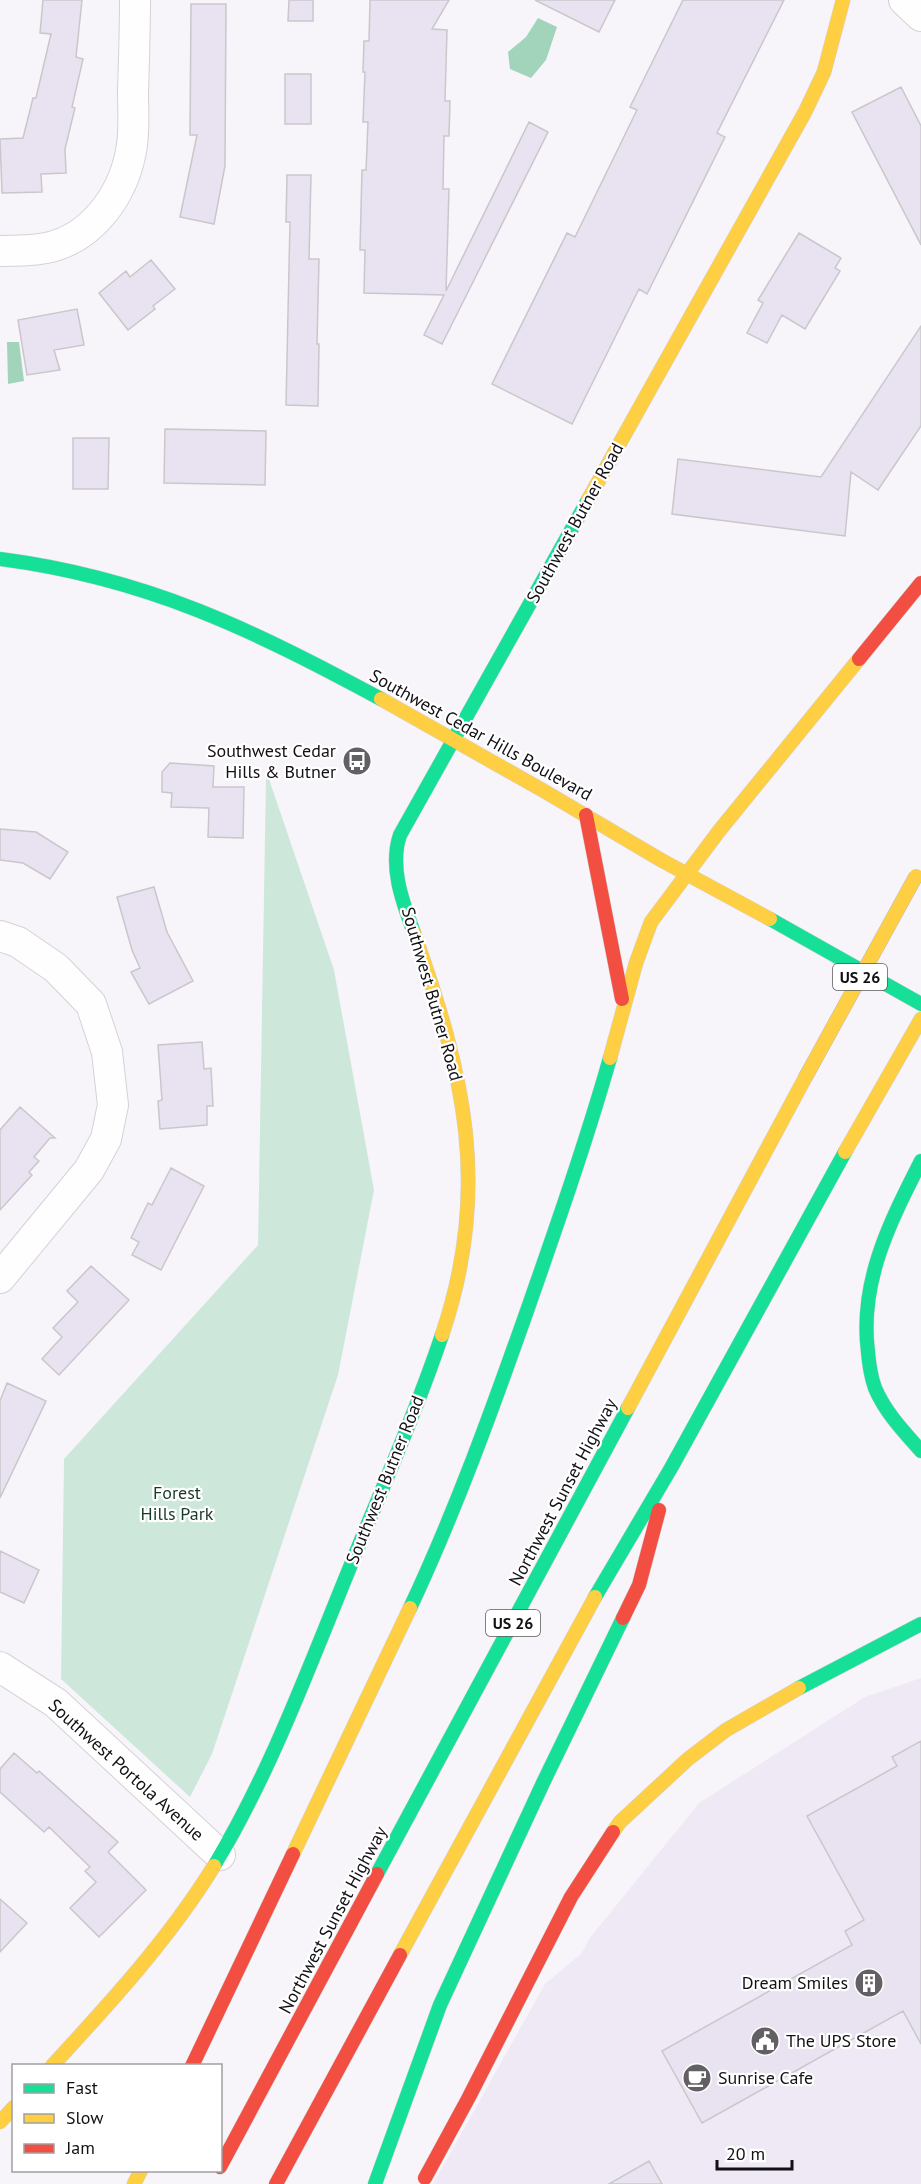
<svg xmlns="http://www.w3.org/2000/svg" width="921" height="2184" font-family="'PT Sans',sans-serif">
	<rect width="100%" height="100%" fill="#f7f5fa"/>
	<path fill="#eee9f4" d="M 921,1678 L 921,2184 L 433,2184 L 545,1984 L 582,1953 L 589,1939 L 699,1803 L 865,1697 Z"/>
	<path fill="#cde8db" d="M 266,778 L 269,779 L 334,970 L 374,1190 L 338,1375 L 212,1754 L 190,1797 L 61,1679 L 64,1459 L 258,1245 Z"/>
	<path fill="#a1d4ba" d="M 538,18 L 557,27 L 546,60 L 531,78 L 510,69 L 508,52 L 526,37 Z
		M 7,342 L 19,342 L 24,381 L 8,384 Z"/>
	<path fill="#e9e2f1" stroke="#c9c7cb" stroke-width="1.5" d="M 43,0 L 82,0 L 76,57 L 83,59 L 72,107 L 75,108 L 65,149 L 66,173 L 41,174 L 42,192 L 2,193 L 0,139 L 23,138 L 33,98 L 36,98 L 51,34 L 40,33 Z
		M 289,0 L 313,0 L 313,21 L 288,21 Z
		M 370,0 L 449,0 L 432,29 L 447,30 L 445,101 L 450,101 L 449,136 L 444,136 L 443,189 L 449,189 L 446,291 L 529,122 L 548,132 L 442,344 L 424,335 L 444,295 L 364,293 L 365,250 L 360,250 L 362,170 L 366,170 L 368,122 L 363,122 L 365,72 L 363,72 L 364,41 L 369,41 Z
		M 535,0 L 615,0 L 599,32 Z
		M 683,0 L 784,0 L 717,133 L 725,137 L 647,294 L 639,289 L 572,424 L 492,384 L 567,233 L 575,237 L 637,110 L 630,107 Z
		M 191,4 L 226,4 L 225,166 L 214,224 L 180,217 L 197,135 L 190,135 Z
		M 285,74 L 311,74 L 311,124 L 285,124 Z
		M 901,87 L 921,126 L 921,245 L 852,112 Z
		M 287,175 L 311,175 L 309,259 L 319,259 L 317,344 L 319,344 L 318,406 L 286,405 L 290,222 L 286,222 Z
		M 799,233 L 841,258 L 835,268 L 840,271 L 805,329 L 782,315 L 767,343 L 747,333 L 763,303 L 758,300 Z
		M 151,260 L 175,289 L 153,306 L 155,309 L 128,330 L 99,293 L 126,271 L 130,277 Z
		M 77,309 L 84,345 L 54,350 L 60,370 L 27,375 L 18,320 Z
		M 921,326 L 921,426 L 878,490 L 851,472 L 845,536 L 672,514 L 678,459 L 821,477 Z
		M 165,429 L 266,431 L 265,485 L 164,483 Z
		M 73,438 L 109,438 L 108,489 L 73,489 Z
		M 170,763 L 214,766 L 213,787 L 244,787 L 243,838 L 208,837 L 209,808 L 171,807 L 172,793 L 162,792 L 162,772 Z
		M 0,829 L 36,832 L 68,852 L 50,879 L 23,863 L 0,860 Z
		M 154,887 L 167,932 L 193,981 L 149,1004 L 131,972 L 140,968 L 132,950 L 117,897 Z
		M 202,1042 L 204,1069 L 211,1068 L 213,1106 L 207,1106 L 207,1125 L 160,1129 L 158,1101 L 162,1100 L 158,1045 Z
		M 20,1107 L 55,1138 L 50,1138 L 34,1157 L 39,1161 L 29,1172 L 32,1175 L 0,1210 L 0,1130 Z
		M 171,1168 L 204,1186 L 161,1270 L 132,1255 L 139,1242 L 131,1238 L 148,1203 L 152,1205 Z
		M 91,1266 L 129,1300 L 59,1375 L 42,1359 L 62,1337 L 53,1328 L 78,1302 L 67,1291 Z
		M 7,1383 L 46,1401 L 0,1498 L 0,1401 Z
		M 0,1551 L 39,1570 L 24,1603 L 0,1592 Z
		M 921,1741 L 921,2044 L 903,2011 L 702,2123 L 662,2051 L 852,1945 L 845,1931 L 864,1920 L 807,1816 L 897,1766 L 892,1757 Z
		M 14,1753 L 37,1773 L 39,1771 L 118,1842 L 108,1852 L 146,1890 L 99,1937 L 70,1908 L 96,1882 L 85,1871 L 90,1867 L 49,1827 L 44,1832 L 0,1792 L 0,1769 Z
		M 0,1899 L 27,1923 L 0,1952 Z
		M 649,2161 L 662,2184 L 609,2184 Z"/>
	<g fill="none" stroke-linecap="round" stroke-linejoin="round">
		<g stroke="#d4d2d6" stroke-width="32">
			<path id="street" d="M 904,0 L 921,16
				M 0,251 C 15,251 30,251 46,248 C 92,239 123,195 131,151 C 135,132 133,111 133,92 C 134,61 135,31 135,0
				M 0,936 L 18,942 L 56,968 L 91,1004 L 107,1052 L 113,1105 L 106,1139 L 89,1170 L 0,1278
				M 0,1667 L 56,1703 L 220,1855"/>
		</g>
		<g stroke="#d4d2d6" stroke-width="15">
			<path id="fast" d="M 0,559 C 147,578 253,630 381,699
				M 770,919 L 921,1004
				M 414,933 C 403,903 389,867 400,835 L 588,500
				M 921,1161 C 890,1222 859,1282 868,1352 C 869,1364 871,1377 875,1388 C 885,1412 904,1432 921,1451
				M 595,1597 L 671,1468 L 845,1152
				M 410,1608 C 456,1510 492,1410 528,1308 C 557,1225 586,1142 610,1058
				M 799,1688 L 921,1624
				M 214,1866 C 270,1773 307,1672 348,1572 C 380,1493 415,1415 442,1335
				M 377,1874 L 628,1408
				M 375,2184 L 440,2005 L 543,1783 L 623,1618"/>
		</g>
		<g stroke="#d4d2d6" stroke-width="15">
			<path id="slow" d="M 588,500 L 805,112 L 824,72 L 843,0
				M 381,699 L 544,791 L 661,860 L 770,919
				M 414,933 C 464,1074 492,1188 442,1335
				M 610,1058 L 636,963 L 651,922 L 719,831 L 859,659
				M 845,1152 L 921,1019
				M 628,1408 L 805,1078
				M 613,1832 L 620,1822 L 688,1759 L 726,1730 L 799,1688
				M 293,1854 L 410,1608
				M 400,1955 L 595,1597
				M 52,2066 C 110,2003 169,1939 214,1866
				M 0,2122 L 14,2107
				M 134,2184 L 141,2170"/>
		</g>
		<g stroke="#d4d2d6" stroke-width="15">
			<path id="jam" d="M 859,659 L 921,583
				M 586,815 L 622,999
				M 623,1618 L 639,1585 L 659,1510
				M 192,2066 L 293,1854
				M 220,2167 L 377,1874
				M 425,2178 L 469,2097 L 571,1897 L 613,1832
				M 276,2184 L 400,1955"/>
		</g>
		<use href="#street" stroke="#fefefe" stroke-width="30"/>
		<use href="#fast" stroke="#16e098" stroke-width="14"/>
		<use href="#slow" stroke="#ffcf43" stroke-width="14"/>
		<use href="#jam" stroke="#f24e42" stroke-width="14"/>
		<g stroke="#bebac5" stroke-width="15" stroke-linecap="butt">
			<path id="slow-bridge" d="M 805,1078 L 916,876"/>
		</g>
		<use href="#slow-bridge" stroke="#ffcf43" stroke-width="14"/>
	</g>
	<defs>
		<g id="bus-disc" transform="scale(1.5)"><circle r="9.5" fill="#626064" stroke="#fff"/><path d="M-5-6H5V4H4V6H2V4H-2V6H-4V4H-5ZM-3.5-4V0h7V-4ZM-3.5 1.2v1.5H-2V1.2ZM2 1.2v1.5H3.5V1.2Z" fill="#fff"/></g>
		<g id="building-disc" transform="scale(1.5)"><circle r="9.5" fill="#626064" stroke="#fff"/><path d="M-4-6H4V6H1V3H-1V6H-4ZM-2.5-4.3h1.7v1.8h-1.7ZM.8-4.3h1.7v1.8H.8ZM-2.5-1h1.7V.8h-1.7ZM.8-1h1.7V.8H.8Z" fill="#fff"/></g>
		<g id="civic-disc" transform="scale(1.5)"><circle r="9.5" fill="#626064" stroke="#fff"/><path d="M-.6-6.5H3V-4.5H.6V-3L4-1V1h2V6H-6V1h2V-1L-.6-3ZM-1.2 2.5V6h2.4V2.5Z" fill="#fff"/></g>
		<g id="cafe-disc" transform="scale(1.5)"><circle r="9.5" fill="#626064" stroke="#fff"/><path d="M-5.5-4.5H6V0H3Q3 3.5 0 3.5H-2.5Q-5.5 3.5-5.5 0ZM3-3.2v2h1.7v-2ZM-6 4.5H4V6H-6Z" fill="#fff"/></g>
	</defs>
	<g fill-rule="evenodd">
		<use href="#bus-disc" x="357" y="761"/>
		<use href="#building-disc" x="869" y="1983"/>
		<use href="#civic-disc" x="765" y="2041"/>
		<use href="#cafe-disc" x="697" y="2078"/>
	</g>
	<g text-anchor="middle" stroke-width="4.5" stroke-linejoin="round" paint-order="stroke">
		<g fill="#fff" stroke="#59585a" stroke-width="1.5">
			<rect x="833" y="964" width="54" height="26" rx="4.5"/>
			<rect x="486" y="1610" width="54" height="26" rx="4.5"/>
		</g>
		<g font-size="16" font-weight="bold" fill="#121014">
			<text x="860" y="983">US 26</text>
			<text x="513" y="1629">US 26</text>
		</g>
		<g font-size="18" fill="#121014" stroke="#fff">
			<text transform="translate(575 523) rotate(-61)" y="6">Southwest Butner Road</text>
			<text transform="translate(481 735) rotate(29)" y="6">Southwest Cedar Hills Boulevard</text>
			<text transform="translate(432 994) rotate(74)" y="6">Southwest Butner Road</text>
			<text transform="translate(385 1480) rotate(-68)" y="6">Southwest Butner Road</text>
			<text transform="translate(563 1492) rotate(-62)" y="6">Northwest Sunset Highway</text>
			<text transform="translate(126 1770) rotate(42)" y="6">Southwest Portola Avenue</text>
			<text transform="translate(333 1920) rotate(-62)" y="6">Northwest Sunset Highway</text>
		</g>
		<g font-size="18" fill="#121014" stroke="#fff" text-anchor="end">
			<text x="336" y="757">Southwest Cedar<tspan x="336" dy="21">Hills &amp; Butner</tspan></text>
			<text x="848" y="1989">Dream Smiles</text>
			<text x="786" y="2047" text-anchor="start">The UPS Store</text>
			<text x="718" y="2084" text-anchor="start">Sunrise Cafe</text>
		</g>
		<g font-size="18" fill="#183928" stroke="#fff">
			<text x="177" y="1499">Forest<tspan x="177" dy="21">Hills Park</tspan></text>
		</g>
	</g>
	<rect x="12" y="2064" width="210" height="108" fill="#ffffff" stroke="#a09fa1" stroke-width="1.5"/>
	<rect x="24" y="2084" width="30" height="9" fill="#16e098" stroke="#a09fa1" stroke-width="1.5"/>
	<text x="66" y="2094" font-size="18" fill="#121014">Fast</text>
	<rect x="24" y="2114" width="30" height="9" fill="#ffcf43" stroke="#a09fa1" stroke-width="1.5"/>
	<text x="66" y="2124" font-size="18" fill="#121014">Slow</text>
	<rect x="24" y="2144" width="30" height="9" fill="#f24e42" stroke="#a09fa1" stroke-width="1.5"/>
	<text x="66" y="2154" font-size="18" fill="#121014">Jam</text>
	<path d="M717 2160v9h75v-9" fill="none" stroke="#121014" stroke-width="3"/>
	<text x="726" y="2160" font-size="18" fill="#121014" stroke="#ffffff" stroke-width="4.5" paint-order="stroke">20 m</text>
</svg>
